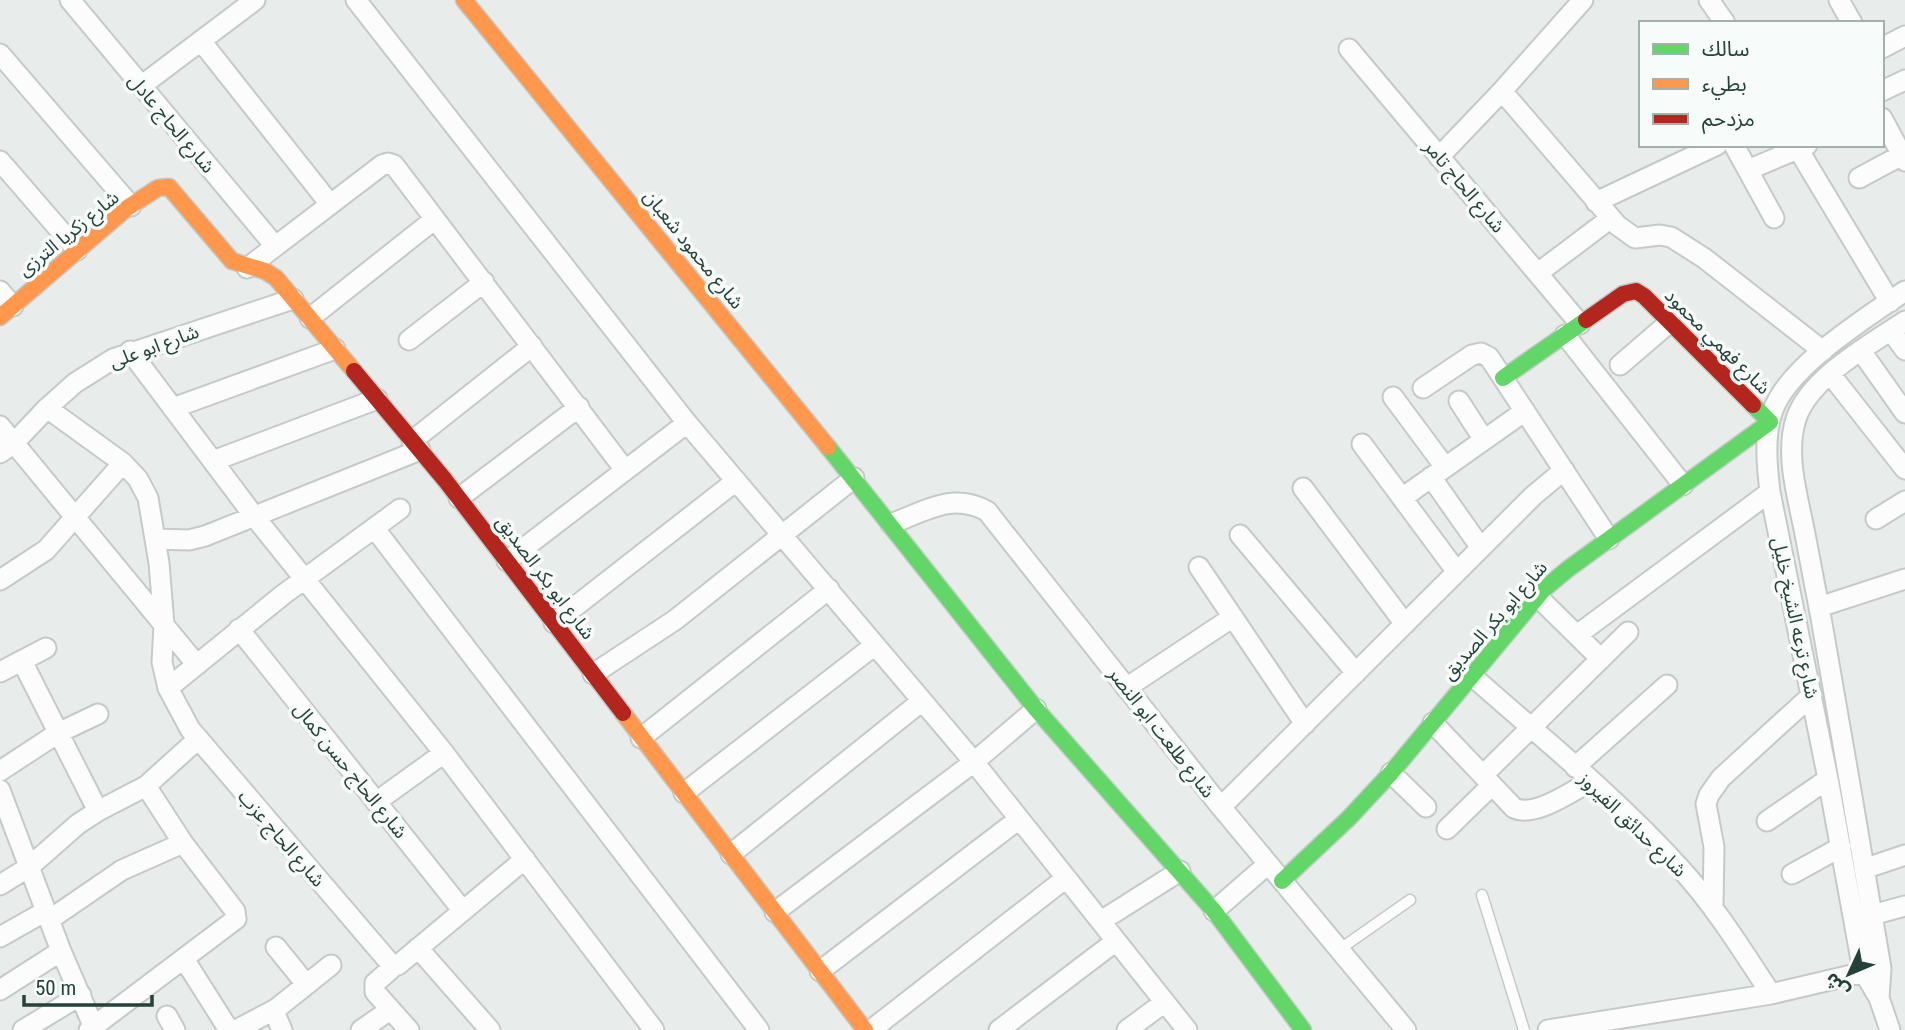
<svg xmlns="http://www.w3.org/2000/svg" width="1905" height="1030" font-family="'Roboto Condensed','Noto Sans Arabic',sans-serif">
	<rect width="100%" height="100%" fill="#e8edeb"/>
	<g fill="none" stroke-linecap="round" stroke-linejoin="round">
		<g stroke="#c5cac8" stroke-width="13">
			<path id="lane" d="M 1482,895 L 1524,1030
				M 1340,949 L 1410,900"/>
		</g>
		<g stroke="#c5cac8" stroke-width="23">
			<path id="street" d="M 70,0 L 275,246
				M 356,0 L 687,423 L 974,762 L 1187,1030
				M 1709,0 L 1725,23
				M 1839,0 L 1852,23
				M 201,41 L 330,204
				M 1882,48 L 1905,36
				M 1349,49 L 1580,324
				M 0,54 L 131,206
				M 141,86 L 255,0
				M 1502,91 L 1617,225 L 1635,238 L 1660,235 L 1671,237 L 1704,258 L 1823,351
				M 1882,91 L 1905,80
				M 1882,118 L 1905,161
				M 1734,145 L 1774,218
				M 1798,149 L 1890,302
				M 1439,157 L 1502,91 L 1583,0
				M 0,161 L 77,250
				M 1748,170 L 1807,145
				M 1859,178 L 1902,155
				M 1596,202 L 1717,145
				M 247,268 L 382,165 L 388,163 L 394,165 L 625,470
				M 1538,273 L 1611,218
				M 0,291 L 13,306
				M 310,318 L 435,219
				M 1891,331 L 1905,350
				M 1565,335 L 1683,485
				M 409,340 L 484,282
				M 130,351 L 254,516 L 444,753 L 654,1030
				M 1861,351 L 1905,413
				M 1620,365 L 1670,322
				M 1831,375 L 1905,469
				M 1423,388 L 1472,355 L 1481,353 L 1489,357 L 1609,539
				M 1393,397 L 1445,467
				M 1459,401 L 1484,440
				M 47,408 L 123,463 L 138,479 L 148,498 L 159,563 L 164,625 L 162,662 L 168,688 L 190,729 L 390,963 L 390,970 L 375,983 L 375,992 L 409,1030
				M 173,408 L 335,349
				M 0,426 L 197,665
				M 412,441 L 532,346
				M 1362,444 L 1457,572
				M 0,453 L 14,443 L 47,408 L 75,383 L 113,359 L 293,299
				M 213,461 L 377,399
				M 1431,477 L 1481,548
				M 1303,488 L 1405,624
				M 459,498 L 579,407
				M 1402,498 L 1525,411
				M 1876,519 L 1905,501
				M 891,524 C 925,511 952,492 987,511 L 1221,807 L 1406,1030
				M 375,529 L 759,1030
				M 1240,535 L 1356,673
				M 155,539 L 189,540 L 205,536 L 420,450
				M 507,561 L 687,423
				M 1199,567 L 1305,724
				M 0,580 L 46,550 L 123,463
				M 1538,597 L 1601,659
				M 1819,607 L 1905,579
				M 554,623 L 736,481
				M 239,629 L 463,911
				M 1577,635 L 1770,492
				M 22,661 L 98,811
				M 0,672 L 46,648
				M 593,674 L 675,620 L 854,478
				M 1471,675 C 1542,738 1617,798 1680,868 C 1715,906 1742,950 1771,994
				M 168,688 L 284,594 L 400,509
				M 1126,688 L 1233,617
				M 1433,723 L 1514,808 C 1535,818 1572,791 1591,781
				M 641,738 L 829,589
				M 1575,767 L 1667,685
				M 0,771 L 58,733 L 98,714
				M 1391,773 L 1426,807
				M 1483,775 L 1628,632
				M 0,790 L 61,951 L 95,1030
				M 684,793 L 875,645
				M 376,802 L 444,753
				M 1221,807 L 1533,496 L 1564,470
				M 1767,821 L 1828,779
				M 1447,829 L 1492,785
				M 731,854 L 922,701
				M 1864,869 L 1905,855
				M 1792,874 L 1841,847
				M 0,885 L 29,867 L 78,824 L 98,811 L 146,786 L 198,739
				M 1713,906 L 1714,847 L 1706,804 L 1709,795 L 1721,778 L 1812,695
				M 1214,911 L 1268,864
				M 775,912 L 974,762 L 1036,709
				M 1872,915 L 1905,906
				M 49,920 L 122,870 L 183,843
				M 1101,921 L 1180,871
				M 0,937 L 46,911
				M 276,947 L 306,984
				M 418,948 L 490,1030
				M 184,959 L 229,1030
				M 391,967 L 398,965 L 525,859
				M 820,971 L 1019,819
				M 0,990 L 61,951
				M 1879,998 L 1881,968 C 1861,852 1842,734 1821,618 C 1815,588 1810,559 1804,529 C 1797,494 1785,454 1796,419 C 1809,378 1871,344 1905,321
				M 167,1016 L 175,1030
				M 23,1030 L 81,995
				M 89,1030 L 236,919 L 235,911 L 183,843 L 146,786
				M 236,1030 L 276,1009
				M 282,1030 L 276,1016 L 276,1009 L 331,965
				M 361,1030 L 390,1010
				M 871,1030 L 1066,878
				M 999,1030 L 1116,941
				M 1127,1030 L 1165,1002
				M 1548,1030 L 1771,994 L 1873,970
				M 1890,1030 L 1879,998 L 1863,971 L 1829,784 L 1770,492 C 1767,467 1764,437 1772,413 C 1786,367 1866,318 1905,291"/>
		</g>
		<g stroke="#c3cbc8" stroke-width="19">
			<path id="fast" d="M 1503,378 L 1586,320
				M 828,447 L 1036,709 L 1214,911 L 1303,1030
				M 1282,881 L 1349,818 L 1391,773 L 1544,589 L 1568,569 L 1770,422 L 1753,405"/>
		</g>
		<g stroke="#c3cbc8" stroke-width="19">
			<path id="slow" d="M 464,0 L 828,447
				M 0,317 L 127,208 L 158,188 L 169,187 L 232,261 L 265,271 L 276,278 L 354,371
				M 623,713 L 865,1030"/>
		</g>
		<g stroke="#c3cbc8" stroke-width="19">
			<path id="jam" d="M 1586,320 L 1623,294 L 1636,291 L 1644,296 L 1753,405
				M 354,371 L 445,480 L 623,713"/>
		</g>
		<use href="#lane" stroke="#fcfcfc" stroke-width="10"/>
		<use href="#street" stroke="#fcfcfc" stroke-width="19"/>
		<use href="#fast" stroke="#63d668" stroke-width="16"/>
		<use href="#slow" stroke="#ff974d" stroke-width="16"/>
		<use href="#jam" stroke="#b3261e" stroke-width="16"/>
	</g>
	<g text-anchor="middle" stroke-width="7" stroke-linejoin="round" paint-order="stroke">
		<g font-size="19" fill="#24423a" stroke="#f7fbf9">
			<text transform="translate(172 123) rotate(50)" y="7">شارع الحاج عادل</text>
			<text transform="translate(1465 186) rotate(50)" y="7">شارع الحاج تامر</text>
			<text transform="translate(68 233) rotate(-39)" y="7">شارع زكريا الترزى</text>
			<text transform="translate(694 249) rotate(51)" y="7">شارع محمود شعبان</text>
			<text transform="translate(1718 341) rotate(45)" y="7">شارع فهمي محمود</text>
			<text transform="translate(154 346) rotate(-20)" y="7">شارع ابو على</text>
			<text transform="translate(546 577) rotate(53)" y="7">شارع ابو بكر الصديق</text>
			<text transform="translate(1796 618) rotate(78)" y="7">شارع ترعه الشيخ خليل</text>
			<text transform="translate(1494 620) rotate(-49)" y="7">شارع ابو بكر الصديق</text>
			<text transform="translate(1162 732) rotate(52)" y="7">شارع طلعت ابو النصر</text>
			<text transform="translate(351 770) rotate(51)" y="7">شارع الحاج حسن كمال</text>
			<text transform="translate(1633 824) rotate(44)" y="7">شارع حدائق الفيروز</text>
			<text transform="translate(282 838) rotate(49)" y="7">شارع الحاج عزب</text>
		</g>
	</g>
	<rect x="1639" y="21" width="245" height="126" fill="#f7fbf9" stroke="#a3b1ad" stroke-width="2"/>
	<rect x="1653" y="44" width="35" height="10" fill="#63d668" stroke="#a3b1ad" stroke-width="2"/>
	<text x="1702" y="56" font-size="21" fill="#24423a">سالك</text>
	<rect x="1653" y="79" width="35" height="10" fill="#ff974d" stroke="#a3b1ad" stroke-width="2"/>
	<text x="1702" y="91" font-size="21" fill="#24423a">بطيء</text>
	<rect x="1653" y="114" width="35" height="10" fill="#b3261e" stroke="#a3b1ad" stroke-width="2"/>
	<text x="1702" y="126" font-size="21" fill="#24423a">مزدحم</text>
	<g transform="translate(1849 974) rotate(226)" stroke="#f7fbf9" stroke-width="5" paint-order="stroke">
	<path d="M0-5L12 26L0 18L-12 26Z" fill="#24423a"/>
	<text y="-10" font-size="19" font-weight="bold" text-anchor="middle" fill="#24423a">ش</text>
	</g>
	<path d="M24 995v10h128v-10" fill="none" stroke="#24423a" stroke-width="3.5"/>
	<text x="35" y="995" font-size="21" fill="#24423a" stroke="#f7fbf9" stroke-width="5" paint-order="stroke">50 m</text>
</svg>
